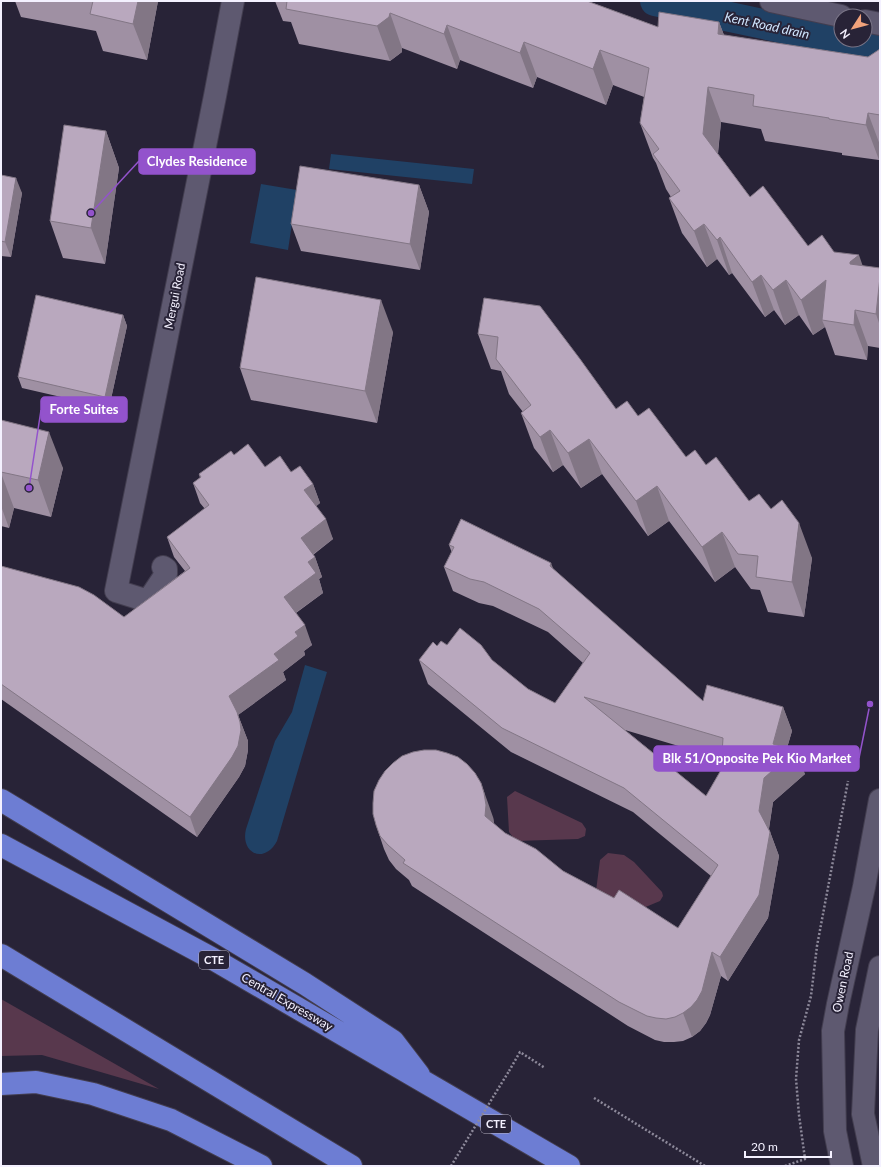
<svg xmlns="http://www.w3.org/2000/svg" width="881" height="1167" font-family="Lato,sans-serif">
	<rect width="100%" height="100%" fill="#282337"/>
	<path fill="#58384d" d="M 515,791 L 582,823 L 586,829 L 585,836 L 578,839 L 516,841 L 509,832 L 507,797 Z
		M 608,853 L 624,855 L 634,862 L 662,892 L 663,896 L 660,901 L 636,911 L 596,891 L 600,860 Z
		M 1,999 L 159,1089 L 42,1055 L 1,1056 Z"/>
	<path fill="#204165" d="M 331,154 L 474,169 L 472,184 L 329,169 Z
		M 261,184 L 297,190 L 288,250 L 250,243 Z
		M 305,665 L 327,672 L 277,841 C 264,865 240,853 246,829 L 275,741 L 292,712 Z"/>
	<g fill="none" stroke-linecap="round" stroke-linejoin="round">
		<path stroke="#204165" stroke-width="30" d="M 655,1 L 880,49"/>
		<g stroke="#433e50" stroke-width="24">
			<path id="minor" d="M 771,1 L 841,16
				M 865,21 L 880,24
				M 163,567 L 166,569 L 166,574 L 148,601 L 116,591 L 215,96 L 233,1
				M 842,1166 L 835,1131 L 833,1031 L 838,1004 L 864,887 L 880,800
				M 874,1166 L 863,1114 L 867,1030 L 880,967"/>
		</g>
		<g stroke="#433e50" stroke-width="24">
			<path id="highway" d="M 1,800 L 305,984 L 393,1041 L 419,1075
				M 1,845 L 213,959 L 569,1166
				M 1,955 L 351,1166
				M 1,1084 L 36,1082 L 93,1094 L 171,1120 L 261,1166"/>
		</g>
		<path stroke="#8d899a" stroke-width="2.5" stroke-dasharray="2 2" stroke-linecap="butt" d="M 509,1071 L 520,1052 L 545,1068
			M 594,1098 L 705,1166
			M 785,1166 L 805,1159 L 799,1115 L 796,1079 L 799,1040 L 811,996 L 817,946 L 848,781"/>
		<use href="#minor" stroke="#5e5970" stroke-width="22"/>
		<use href="#highway" stroke="#6d7dd3" stroke-width="22"/>
		<path stroke="#8d899a" stroke-width="2.5" stroke-dasharray="2 2" stroke-linecap="butt" d="M 451,1166 L 509,1071"/>
	</g>
	<path fill="#9f90a3" fill-rule="evenodd" d="M 15,1 L 158,1 L 147,60 L 103,51 L 96,31 L 21,17 Z
		M 275,1 L 587,1 L 658,27 L 719,22 L 724,35 L 868,57 L 880,49 L 880,155 L 879,160 L 842,155 L 842,153 L 765,141 L 761,129 L 721,122 L 718,154 L 750,197 L 808,246 L 834,252 L 862,265 L 880,277 L 880,348 L 868,346 L 867,360 L 835,355 L 825,327 L 813,335 L 799,315 L 785,325 L 774,310 L 765,317 L 732,273 L 729,275 L 717,259 L 707,267 L 682,233 L 669,198 L 671,197 L 666,189 L 656,163 L 653,158 L 640,123 L 644,97 L 613,85 L 606,105 L 537,77 L 533,88 L 460,60 L 457,69 L 402,48 L 402,52 L 390,61 L 299,44 L 291,22 L 283,21 Z
		M 106,131 L 119,168 L 105,264 L 63,258 L 50,221 Z
		M 1,175 L 22,193 L 11,257 L 1,256 Z
		M 419,185 L 429,212 L 420,270 L 301,251 L 291,224 Z
		M 484,298 L 616,409 L 638,416 L 686,457 L 706,465 L 749,501 L 812,558 L 804,617 L 768,612 L 760,590 L 751,589 L 735,567 L 715,582 L 669,521 L 648,536 L 602,474 L 581,488 L 563,465 L 553,472 L 534,448 L 521,413 L 523,412 L 509,394 L 501,371 L 491,369 L 478,334 Z
		M 123,315 L 127,326 L 109,408 L 22,388 L 18,377 Z
		M 393,332 L 377,423 L 251,400 L 240,368 Z
		M 1,420 L 63,468 L 51,517 L 14,508 L 9,528 L 1,526 Z
		M 234,455 L 265,467 L 291,472 L 313,484 L 320,503 L 316,506 L 333,539 L 313,555 L 315,557 L 322,577 L 319,579 L 323,593 L 296,613 L 312,645 L 304,651 L 305,655 L 283,672 L 286,680 L 238,715 L 248,741 L 248,750 L 245,766 L 239,777 L 197,837 L 1,699 L 1,566 L 124,617 L 185,571 L 174,557 L 167,537 L 205,509 L 200,503 L 193,483 L 200,478 L 199,474 Z
		M 449,545 L 554,570 L 703,701 L 783,707 L 792,731 L 787,748 L 805,774 L 773,802 L 769,829 L 779,856 L 768,918 L 728,981 L 721,976 L 710,1015 L 706,1023 L 700,1031 L 692,1037 L 683,1041 L 674,1042 L 664,1042 L 655,1040 L 628,1026 L 412,886 L 409,880 L 396,869 L 389,860 L 384,849 L 376,825 L 493,817 L 494,824 L 505,833 L 563,871 L 614,898 L 678,928 L 711,876 L 633,812 L 511,752 L 428,684 L 419,660 L 437,646 L 447,645 L 492,660 L 528,689 L 555,703 L 583,663 L 548,632 L 493,606 L 479,603 L 453,591 L 444,567 L 452,553 ZM 625,730 L 722,759 L 721,770 L 706,796 Z"/>
	<path fill="#827685" d="M 138,1 L 158,1 L 147,60 L 133,24 Z
		M 390,13 L 402,48 L 402,52 L 390,61 L 377,26 Z
		M 719,22 L 732,57 L 718,34 Z
		M 447,25 L 460,60 L 457,69 L 444,34 Z
		M 524,42 L 537,77 L 533,88 L 520,53 Z
		M 600,50 L 613,85 L 606,105 L 593,69 Z
		M 708,87 L 721,122 L 716,170 L 703,134 Z
		M 868,113 L 880,145 L 880,155 L 879,160 L 866,125 Z
		M 106,131 L 119,168 L 105,264 L 91,228 Z
		M 16,178 L 22,193 L 11,257 L 5,242 Z
		M 419,185 L 429,212 L 420,270 L 410,244 Z
		M 704,224 L 717,259 L 707,267 L 694,231 Z
		M 720,237 L 732,273 L 729,275 L 717,240 Z
		M 859,255 L 871,290 L 850,264 L 850,262 Z
		M 761,275 L 774,310 L 765,317 L 752,282 Z
		M 880,277 L 880,326 L 876,314 Z
		M 786,280 L 799,315 L 785,325 L 773,290 Z
		M 826,280 L 822,320 L 825,327 L 813,335 L 801,300 Z
		M 381,300 L 393,332 L 377,423 L 365,391 Z
		M 855,310 L 868,346 L 867,360 L 854,325 Z
		M 123,315 L 127,326 L 109,408 L 105,397 Z
		M 550,430 L 563,465 L 553,472 L 540,437 Z
		M 49,432 L 63,468 L 51,517 L 38,480 Z
		M 589,439 L 602,474 L 581,488 L 568,453 Z
		M 1,473 L 14,508 L 9,528 L 1,506 Z
		M 313,484 L 320,503 L 312,510 L 304,490 Z
		M 657,486 L 669,521 L 648,536 L 636,501 Z
		M 326,519 L 333,539 L 308,558 L 301,538 Z
		M 799,523 L 812,558 L 804,617 L 792,582 Z
		M 722,532 L 735,567 L 715,582 L 702,547 Z
		M 315,557 L 322,577 L 319,579 L 323,593 L 291,616 L 284,597 L 308,562 Z
		M 551,563 L 560,586 L 550,566 Z
		M 305,625 L 312,645 L 304,651 L 305,655 L 283,672 L 286,680 L 238,715 L 248,741 L 248,750 L 245,766 L 239,777 L 197,837 L 190,817 L 229,696 L 274,654 L 295,632 Z
		M 783,707 L 792,731 L 783,761 L 796,750 L 805,774 L 773,802 L 768,834 L 759,811 L 764,778 Z
		M 481,783 L 493,817 L 495,829 L 485,816 Z
		M 770,832 L 779,856 L 768,918 L 728,981 L 720,957 Z
		M 712,952 L 721,976 L 710,1015 L 706,1023 L 700,1031 L 692,1037 L 683,1013 Z"/>
	<path fill="#b9a8be" stroke="#827685" fill-rule="evenodd" d="M 93,1 L 138,1 L 133,24 L 90,14 Z
		M 287,1 L 587,1 L 658,27 L 659,12 L 719,22 L 718,34 L 868,57 L 880,49 L 880,115 L 868,113 L 866,125 L 829,119 L 829,118 L 753,106 L 754,95 L 708,87 L 703,134 L 750,197 L 763,186 L 808,246 L 822,235 L 834,252 L 859,255 L 850,262 L 850,264 L 880,268 L 880,277 L 876,314 L 855,310 L 854,325 L 822,320 L 826,280 L 801,300 L 786,280 L 773,290 L 761,275 L 752,282 L 720,237 L 717,240 L 704,224 L 694,231 L 669,198 L 680,191 L 653,154 L 659,149 L 640,123 L 649,68 L 600,50 L 593,69 L 524,42 L 520,53 L 447,25 L 444,34 L 390,13 L 389,17 L 377,26 L 286,9 Z
		M 64,125 L 106,131 L 91,228 L 50,221 Z
		M 300,166 L 419,185 L 410,244 L 291,224 Z
		M 1,175 L 16,178 L 5,242 L 1,241 Z
		M 256,277 L 381,300 L 365,391 L 240,368 Z
		M 36,295 L 123,315 L 105,397 L 18,377 Z
		M 484,298 L 540,306 L 580,359 L 616,409 L 627,401 L 638,416 L 649,408 L 686,457 L 695,450 L 706,465 L 716,457 L 749,501 L 759,494 L 771,509 L 782,500 L 799,523 L 792,582 L 756,577 L 758,556 L 738,554 L 722,532 L 702,547 L 657,486 L 636,501 L 589,439 L 568,453 L 550,430 L 540,437 L 521,413 L 531,405 L 496,359 L 498,337 L 478,334 Z
		M 1,420 L 49,432 L 38,480 L 1,472 Z
		M 248,444 L 265,467 L 280,456 L 291,472 L 300,466 L 313,484 L 304,490 L 326,519 L 301,538 L 315,557 L 308,562 L 316,573 L 284,597 L 305,625 L 295,632 L 298,636 L 274,654 L 279,660 L 229,696 L 237,712 L 240,722 L 241,730 L 238,746 L 232,757 L 190,817 L 1,684 L 1,566 L 79,587 L 94,595 L 124,617 L 190,568 L 167,537 L 209,505 L 193,483 L 201,477 L 199,474 L 231,451 L 234,455 Z
		M 461,519 L 551,563 L 550,566 L 703,701 L 707,685 L 783,707 L 773,744 L 796,750 L 764,778 L 759,811 L 770,832 L 759,895 L 720,957 L 712,952 L 702,991 L 697,1000 L 691,1007 L 683,1013 L 675,1017 L 666,1019 L 656,1018 L 647,1016 L 619,1002 L 403,863 L 405,860 L 388,845 L 380,836 L 376,825 L 373,814 L 373,803 L 374,791 L 379,780 L 385,771 L 393,763 L 402,756 L 413,752 L 424,750 L 436,750 L 447,753 L 458,757 L 467,764 L 475,773 L 481,783 L 484,793 L 486,805 L 485,816 L 505,833 L 536,849 L 563,871 L 614,898 L 619,890 L 678,928 L 718,865 L 624,788 L 502,728 L 419,660 L 433,642 L 437,646 L 441,641 L 447,645 L 460,628 L 481,645 L 492,660 L 528,689 L 555,703 L 590,653 L 539,609 L 484,582 L 470,579 L 444,567 L 454,547 L 449,545 ZM 584,697 L 723,738 L 721,770 L 706,796 Z"/>
	<g text-anchor="middle" stroke-width="4" stroke-linejoin="round" paint-order="stroke">
		<g fill="#282337" stroke="#b7b3c3" stroke-width="1">
			<rect x="199" y="951" width="30" height="18" rx="3"/>
			<rect x="481" y="1115" width="30" height="18" rx="3"/>
		</g>
		<g font-size="11" font-weight="bold" fill="#f4f1ff">
			<text x="214" y="964">CTE</text>
			<text x="496" y="1128">CTE</text>
		</g>
		<g font-size="12" fill="#f4f1ff" stroke="#282337">
			<text transform="translate(175 296) rotate(-79)" y="4">Mergui Road</text>
			<text transform="translate(843 982) rotate(-78)" y="4">Owen Road</text>
			<text transform="translate(287 1002) rotate(30)" y="4">Central Expressway</text>
		</g>
		<g font-size="13" font-style="italic" fill="#d0e6ff" stroke="#282337">
			<text transform="translate(767 25) rotate(12)" y="5">Kent Road drain</text>
		</g>
	</g>
	<path fill="none" stroke="#9353cc" stroke-width="1.5" d="M91 213L139 161M29 488L41 410M870 704L859 758"/>
	<g fill="#9353cc" stroke="#282337" stroke-width="1.5">
		<circle cx="91" cy="213" r="4"/>
		<circle cx="29" cy="488" r="4"/>
		<circle cx="870" cy="704" r="4"/>
	</g>
	<g fill="#9353cc" stroke="#9353cc" stroke-width="1.5">
		<rect x="139" y="149" width="116" height="25" rx="4"/>
		<rect x="41" y="397" width="86" height="25" rx="4"/>
		<rect x="654" y="746" width="205" height="25" rx="4"/>
	</g>
	<g font-size="13" text-anchor="middle" font-weight="bold" fill="#fff">
		<text x="197" y="166">Clydes Residence</text>
		<text x="84" y="414">Forte Suites</text>
		<text x="757" y="763">Blk 51/Opposite Pek Kio Market</text>
	</g>
	<rect width="881" height="1167" fill="none" stroke="#f4f1ff" stroke-width="4"/>
	<g transform="translate(853 28) rotate(234)"><circle r="19" fill="#282337" stroke="#7a7587"/>
	<path d="M0-3L7 15L0 10L-7 15Z" fill="#f1a27b"/>
	<text y="-6" font-size="11" font-weight="bold" text-anchor="middle" fill="#f4f1ff">N</text>
	</g>
	<path d="M745 1151v6h86v-6" fill="none" stroke="#f4f1ff" stroke-width="2"/>
	<text x="751" y="1151" font-size="12" fill="#f4f1ff" stroke="#282337" stroke-width="3" paint-order="stroke">20 m</text>
</svg>
